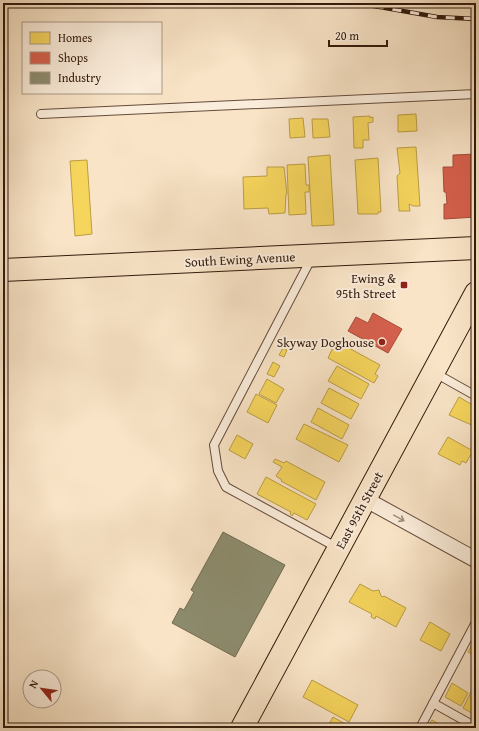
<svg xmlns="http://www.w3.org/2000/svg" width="479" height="731" font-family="'Gentium Book Plus',serif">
	<rect width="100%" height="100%" fill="#f9e4c7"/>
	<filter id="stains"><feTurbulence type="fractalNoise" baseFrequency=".005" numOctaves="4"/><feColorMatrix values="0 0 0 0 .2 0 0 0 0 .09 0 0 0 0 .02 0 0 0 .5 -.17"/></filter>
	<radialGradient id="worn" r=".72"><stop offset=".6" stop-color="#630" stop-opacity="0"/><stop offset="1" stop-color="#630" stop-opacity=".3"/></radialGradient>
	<path fill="#f6d55c" stroke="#bb9d44" d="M 416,114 L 417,131 L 398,132 L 398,115 Z
		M 370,116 L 370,118 L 373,117 L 373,122 L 368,123 L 369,140 L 363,140 L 363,148 L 354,148 L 353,117 Z
		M 303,118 L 305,137 L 290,138 L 289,119 Z
		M 312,119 L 328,119 L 330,137 L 313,138 Z
		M 416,147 L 420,206 L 413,206 L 409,204 L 410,211 L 399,211 L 397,176 L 400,173 L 397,148 Z
		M 330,155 L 334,225 L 312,226 L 308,157 Z
		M 378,158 L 381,212 L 378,212 L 378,214 L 358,214 L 355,160 Z
		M 87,160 L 92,234 L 75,236 L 70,161 Z
		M 305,164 L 306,185 L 309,185 L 309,192 L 305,192 L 306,214 L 289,215 L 287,165 Z
		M 267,167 L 284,167 L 287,194 L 286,194 L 285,213 L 269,214 L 268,208 L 244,209 L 243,177 L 267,176 Z
		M 336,341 L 380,365 L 375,374 L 378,376 L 374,383 L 328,358 Z
		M 283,348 L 287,350 L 284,357 L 279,355 Z
		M 273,362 L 280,366 L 274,377 L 267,374 Z
		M 337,366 L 369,384 L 361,399 L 328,381 Z
		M 267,379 L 284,389 L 276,403 L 259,394 Z
		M 329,388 L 359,404 L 351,419 L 321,403 Z
		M 256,394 L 277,405 L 268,423 L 247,412 Z
		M 459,397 L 476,407 L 476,427 L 449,415 Z
		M 318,408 L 349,425 L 342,439 L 311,422 Z
		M 304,424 L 348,445 L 339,462 L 296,439 Z
		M 237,435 L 253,444 L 245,459 L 229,450 Z
		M 448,437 L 473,451 L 466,463 L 462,461 L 460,465 L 438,454 Z
		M 275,459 L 284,463 L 286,461 L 325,482 L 316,500 L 281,481 L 282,480 L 276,476 L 282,467 L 273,462 Z
		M 266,477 L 316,504 L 307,520 L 294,513 L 292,516 L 290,514 L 291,512 L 257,494 Z
		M 360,584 L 373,591 L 379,590 L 381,596 L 383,597 L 384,596 L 406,608 L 396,627 L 376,616 L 375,619 L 371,617 L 372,614 L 349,602 Z
		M 430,622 L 450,634 L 441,651 L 420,640 Z
		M 476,638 L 476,656 L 468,652 Z
		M 312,680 L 358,705 L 349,722 L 303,697 Z
		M 452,683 L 468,693 L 461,706 L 445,697 Z
		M 472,690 L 476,692 L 475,715 L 463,708 Z
		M 333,717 L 352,728 L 327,728 Z
		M 432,720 L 446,728 L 427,728 Z
		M 388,723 L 396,728 L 385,728 Z"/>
	<path fill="#d6604d" stroke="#a54b3a" d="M 476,154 L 476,217 L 444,219 L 444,204 L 447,204 L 446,192 L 444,192 L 443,167 L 453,167 L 453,155 Z
		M 373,313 L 402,329 L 388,353 L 348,331 L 356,317 L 368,323 Z"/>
	<path fill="#8c8c6e" stroke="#716a51" d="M 223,532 L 285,565 L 235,657 L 172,623 L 180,608 L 184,610 L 194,592 L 191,590 Z
		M 13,724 L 14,728 L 3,728 L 3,725 Z"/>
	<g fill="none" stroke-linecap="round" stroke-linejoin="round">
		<g stroke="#644c3b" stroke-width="10">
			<path id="service" d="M 41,114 L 476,94
				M 311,259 L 214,445 L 218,471 L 226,487 L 338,548
				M 435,373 L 476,396
				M 433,703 L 476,727
				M 420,728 L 476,622"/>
		</g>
		<g stroke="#644c3b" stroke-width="17">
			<path id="minor" d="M 365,499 L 476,560"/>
		</g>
		<g stroke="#321a0c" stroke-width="24">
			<path id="primary" d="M 3,270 L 476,248
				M 242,728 L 476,293"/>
		</g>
		<use href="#service" stroke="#fbeddb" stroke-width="8"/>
		<use href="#minor" stroke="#fbeddb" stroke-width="15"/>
		<use href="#primary" stroke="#f9e4c7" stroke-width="22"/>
		<g stroke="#321a0c" stroke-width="4.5">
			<path id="rail" d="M 357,3 L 437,17 L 476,19"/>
		</g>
		<use href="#rail" stroke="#fbeddb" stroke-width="3" stroke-dasharray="9" stroke-linecap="butt"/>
	</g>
	<defs><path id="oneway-shaft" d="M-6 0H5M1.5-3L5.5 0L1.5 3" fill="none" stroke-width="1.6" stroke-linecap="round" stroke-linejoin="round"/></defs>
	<use stroke="#a18e7e" href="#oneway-shaft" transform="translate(399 518) rotate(29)"/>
	<g fill="#8f2418" stroke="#fbeddb" stroke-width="1.5">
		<rect x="400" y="281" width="8" height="8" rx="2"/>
		<circle cx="382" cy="342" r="4"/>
	</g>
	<g text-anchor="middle" stroke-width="4" stroke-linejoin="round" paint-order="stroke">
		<g font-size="13" fill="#321a0c" stroke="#fbeddb">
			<text transform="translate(240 259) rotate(-3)" y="5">South Ewing Avenue</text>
			<text transform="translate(359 510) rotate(-62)" y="5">East 95th Street</text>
		</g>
		<g font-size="13" fill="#321a0c" stroke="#fbeddb" text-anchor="end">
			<text x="396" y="283">Ewing &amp;<tspan x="396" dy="15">95th Street</tspan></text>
			<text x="374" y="347">Skyway Doghouse</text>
		</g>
	</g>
	<rect width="479" height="731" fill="none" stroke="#f9e4c7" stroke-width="16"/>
	<rect x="4" y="4" width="471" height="723" fill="none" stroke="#321a0c" stroke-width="2"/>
	<rect x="8" y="8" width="463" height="715" fill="none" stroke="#321a0c"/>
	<rect x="22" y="22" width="140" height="72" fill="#fbeddb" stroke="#ab9988"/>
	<rect x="30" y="32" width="20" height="12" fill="#f6d55c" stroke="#ab9988"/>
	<text x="58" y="42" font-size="12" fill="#321a0c">Homes</text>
	<rect x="30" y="52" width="20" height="12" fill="#d6604d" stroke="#ab9988"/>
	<text x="58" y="62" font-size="12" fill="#321a0c">Shops</text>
	<rect x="30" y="72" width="20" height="12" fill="#8c8c6e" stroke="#ab9988"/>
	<text x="58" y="82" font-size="12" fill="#321a0c">Industry</text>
	<g transform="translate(42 689) rotate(299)"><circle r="19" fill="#fbeddb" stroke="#ab9988"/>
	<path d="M0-3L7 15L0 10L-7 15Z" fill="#8f2418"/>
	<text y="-6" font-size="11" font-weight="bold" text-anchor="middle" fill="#321a0c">N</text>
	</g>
	<path d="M329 40v6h58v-6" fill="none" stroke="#321a0c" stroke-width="2"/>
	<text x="335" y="40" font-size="12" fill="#321a0c" stroke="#fbeddb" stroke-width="3" paint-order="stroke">20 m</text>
	<rect width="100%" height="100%" filter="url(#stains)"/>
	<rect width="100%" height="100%" fill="url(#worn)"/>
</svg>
